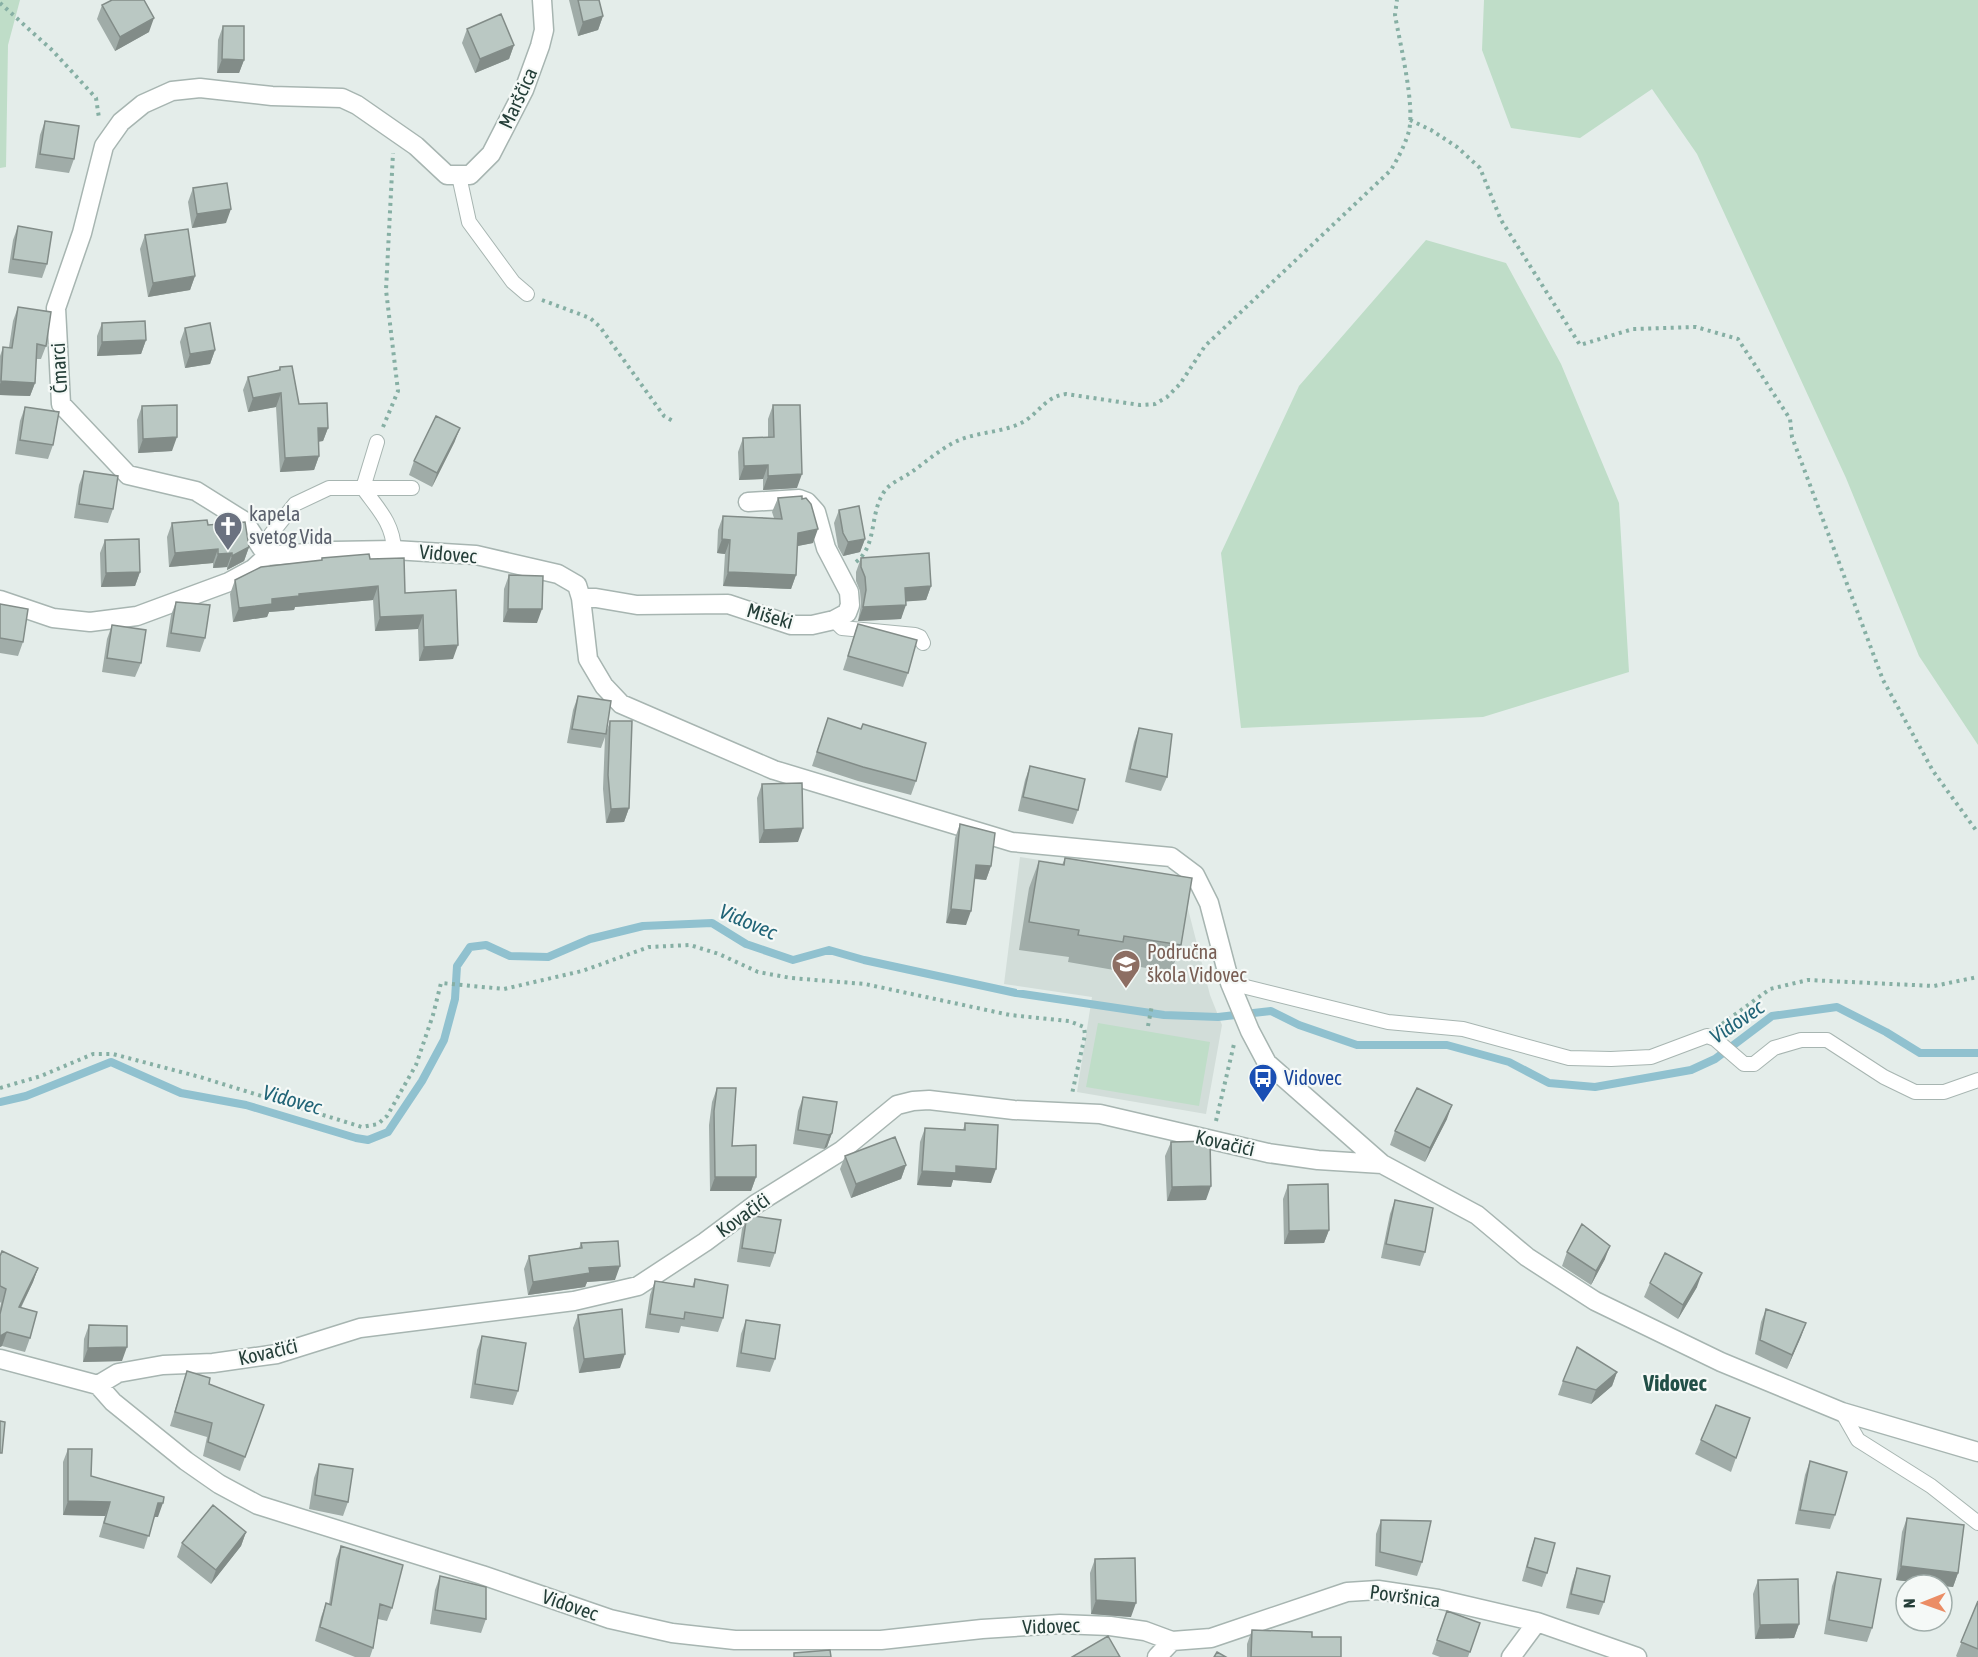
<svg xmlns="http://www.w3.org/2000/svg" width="1978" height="1657" font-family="'Asap Condensed',sans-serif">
	<rect width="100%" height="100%" fill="#e4edea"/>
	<path fill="#d2ddd9" d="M 1020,857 L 1159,878 L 1186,901 L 1210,995 L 1222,1025 L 1206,1114 L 1077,1092 L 1092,997 L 1004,984 Z"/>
	<path fill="#bfddc8" d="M 0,0 L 20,0 L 8,45 L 6,167 L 0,168 Z
		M 1484,0 L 1978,0 L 1978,745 L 1919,656 L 1846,478 L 1697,154 L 1652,89 L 1580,138 L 1511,128 L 1482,50 Z
		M 1426,240 L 1506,263 L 1561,364 L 1619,503 L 1629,672 L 1483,717 L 1241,728 L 1221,553 L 1299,386 Z
		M 1098,1023 L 1210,1042 L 1199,1106 L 1086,1087 Z"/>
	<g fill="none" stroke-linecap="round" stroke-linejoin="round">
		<path stroke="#90c1cf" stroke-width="8" d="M 0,1102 L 26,1096 L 111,1062 L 181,1093 L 246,1105 L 356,1138 L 368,1140 L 388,1132 L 422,1081 L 444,1040 L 455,999 L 457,966 L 470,947 L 486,945 L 510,956 L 548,957 L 590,939 L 643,926 L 712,923 L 746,944 L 793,960 L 829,950 L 864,960 L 1016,993 L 1164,1015 L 1218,1017 L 1271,1011 L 1299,1025 L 1357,1045 L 1447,1045 L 1509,1062 L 1549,1083 L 1595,1087 L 1691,1070 L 1715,1059 L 1772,1016 L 1837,1007 L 1886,1032 L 1920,1053 L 1978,1053"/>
		<g stroke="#a7b5b1" stroke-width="16">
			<path id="lane" d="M 459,176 L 469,222 L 513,282 L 527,294
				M 377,442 L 363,488 L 412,488
				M 271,555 L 271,534 L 295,504 L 329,488 L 363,488 C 378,509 393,523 394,550
				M 834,620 L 842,628 L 915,635 L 920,637 L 923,643
				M 1230,983 L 1388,1022 L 1463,1029 L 1569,1058 L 1611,1059 L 1651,1057 L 1707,1036 L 1715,1039 L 1744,1064 L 1754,1064 L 1774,1048 L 1801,1040 L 1827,1040 L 1884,1077 L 1915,1092 L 1944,1092 L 1978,1080
				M 1842,1412 L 1858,1440 L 1931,1486 L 1978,1523"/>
		</g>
		<g stroke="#a7b5b1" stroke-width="21">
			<path id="street" d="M 267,556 L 244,521 L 196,491 L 128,475 L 61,404 L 56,308 L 82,233 L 104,146 L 121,122 L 143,104 L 172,91 L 200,88 L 272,96 L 342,98 L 357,105 L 416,146 L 447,175 L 470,175 L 491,154 L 524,90 L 540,46 L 544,30 L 542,0
				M 581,598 L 596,598 L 637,605 L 728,604 L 791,625 L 812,625 L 834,620 L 847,613 L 850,605 L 849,592 L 826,548 L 816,512 L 807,502 L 799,499 L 748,502
				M 0,600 L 53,618 L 90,622 L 137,616 L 229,582 L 253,569 L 267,556 L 333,551 L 394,550 L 476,555 L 558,574 L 577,585 L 581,598 L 588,659 L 604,686 L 621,704 L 774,770 L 1012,842 L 1171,857 L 1195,875 L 1209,903 L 1230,983 L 1250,1031 L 1267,1063 L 1382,1164 L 1477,1215 L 1527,1257 L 1595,1301 L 1721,1362 L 1842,1412 L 1978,1452
				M 0,1359 L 98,1385 L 113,1402 L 186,1461 L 219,1484 L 258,1505 L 482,1575 L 610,1619 L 672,1633 L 735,1640 L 881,1640 L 982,1629 L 1060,1624 L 1110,1626 L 1145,1631 L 1172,1641 L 1211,1638 L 1347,1592 L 1378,1590 L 1438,1599 L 1537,1622 L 1637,1657
				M 98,1385 L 118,1373 L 163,1365 L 213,1363 L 277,1354 L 360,1328 L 574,1301 L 638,1286 L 705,1242 L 756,1204 L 841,1151 L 897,1105 L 913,1101 L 929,1100 L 1014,1110 L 1100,1114 L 1268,1153 L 1318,1160 L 1382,1164
				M 1157,1657 L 1172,1641
				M 1511,1657 L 1537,1622"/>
		</g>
		<path stroke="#86afa4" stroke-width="4" stroke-dasharray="3 4.5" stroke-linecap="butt" d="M 0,3 L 53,51 L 96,98 L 99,118
			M 1410,120 L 1431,130 L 1457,147 L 1480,168 L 1501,220 L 1580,345 L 1633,329 L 1696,327 L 1738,339 L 1790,419 L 1792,437 L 1883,680 L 1933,771 L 1978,833
			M 542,300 L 590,318 L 600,327 L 664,416 L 673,421
			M 383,427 L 398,391 L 386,290 L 393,153
			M 856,562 C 879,544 868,510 887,488 C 893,482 903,478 910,473 C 928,461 946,443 968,437 C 985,432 1005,431 1021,423 C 1039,414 1044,397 1066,394 L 1140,405 L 1155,404 L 1167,397 L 1180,384 L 1205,346 L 1391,170 C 1398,158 1405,145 1409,131 C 1415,104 1400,44 1395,15 L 1397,0
			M 1722,1024 L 1770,989 L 1808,980 L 1934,986 L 1978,977
			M 1148,1026 L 1152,1005
			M 0,1088 L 41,1076 L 93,1054 L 113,1054 L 200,1077 L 362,1127 L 378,1124 L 387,1116 L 416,1065 L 433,1015 L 441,983 L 504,989 L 582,971 L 649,947 L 690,945 L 719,954 L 758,972 L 791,978 L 865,984 L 1010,1015 L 1069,1021 L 1084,1027 L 1085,1035 L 1072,1094
			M 1216,1121 L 1234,1044"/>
		<use href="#lane" stroke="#fff" stroke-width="14"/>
		<use href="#street" stroke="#fff" stroke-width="18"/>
	</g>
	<path fill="#a0aca8" d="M 569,0 L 599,0 L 603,16 L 598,30 L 578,36 Z
		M 102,5 L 149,32 L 115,51 L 97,19 Z
		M 223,26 L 244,60 L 239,73 L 217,73 L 218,40 Z
		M 467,29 L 514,45 L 509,59 L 475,73 L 462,43 Z
		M 45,121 L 74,159 L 69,173 L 35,168 L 40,135 Z
		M 193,188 L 226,223 L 192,228 L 188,202 Z
		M 18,226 L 47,264 L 42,278 L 8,273 L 13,240 Z
		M 145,235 L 195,276 L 190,290 L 148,297 L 140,249 Z
		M 18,307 L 46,346 L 41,359 L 36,359 L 35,383 L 30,396 L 0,395 L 0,356 L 3,347 L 9,347 L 13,321 Z
		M 102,323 L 146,340 L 141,354 L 97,356 L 97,336 Z
		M 185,328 L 215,350 L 210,364 L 185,368 L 180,342 Z
		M 280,367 L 299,404 L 328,428 L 323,441 L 318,442 L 319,456 L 314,470 L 280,472 L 276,407 L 248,412 L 243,390 L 248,377 L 278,371 Z
		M 773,405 L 797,488 L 763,490 L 763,479 L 739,480 L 738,452 L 743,438 L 768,437 L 768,419 Z
		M 142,406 L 172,451 L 138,453 L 137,420 Z
		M 25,407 L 53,445 L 48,459 L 15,454 L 20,421 Z
		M 455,441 L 432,487 L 409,475 L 414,461 Z
		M 84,471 L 113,509 L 108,523 L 74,518 L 79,485 Z
		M 778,498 L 813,543 L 797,546 L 796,575 L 791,589 L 723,586 L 725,554 L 717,553 L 718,530 L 723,516 L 774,518 L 772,512 Z
		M 839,510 L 865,539 L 860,552 L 843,556 L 838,547 L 834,523 Z
		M 172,523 L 208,525 L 249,547 L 244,561 L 227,570 L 227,567 L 213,568 L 213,563 L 169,567 L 167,537 Z
		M 105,540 L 140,572 L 135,586 L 101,587 L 100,553 Z
		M 322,558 L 370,559 L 405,593 L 456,590 L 453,659 L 419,661 L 418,629 L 375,631 L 373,600 L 295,607 L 294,610 L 269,612 L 267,617 L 233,622 L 230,594 L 235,580 L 321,560 Z
		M 861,558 L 931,586 L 926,600 L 906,601 L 901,619 L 858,621 L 861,604 L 860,591 L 856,581 L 856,572 Z
		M 509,575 L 537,623 L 503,622 L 504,589 Z
		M 176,602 L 205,638 L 200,652 L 166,647 L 171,615 Z
		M 0,604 L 23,642 L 18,656 L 0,653 Z
		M 858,624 L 908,673 L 903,687 L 843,670 Z
		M 112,625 L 141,663 L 135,677 L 102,672 L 107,639 Z
		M 578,696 L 607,730 L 610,721 L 629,808 L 624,822 L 606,823 L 603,789 L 605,737 L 601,748 L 567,743 L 573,710 Z
		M 828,718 L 916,781 L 911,795 L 858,781 L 812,766 Z
		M 1139,728 L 1167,777 L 1161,791 L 1125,782 L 1134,742 Z
		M 1030,766 L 1078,810 L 1073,824 L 1018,811 L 1025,780 Z
		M 762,784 L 798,842 L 759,843 L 757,798 Z
		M 960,824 L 991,866 L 986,880 L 974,879 L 966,925 L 946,923 L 955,838 Z
		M 1065,858 L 1181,945 L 1171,972 L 1116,963 L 1114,970 L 1068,962 L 1069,957 L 1019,950 L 1029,888 L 1039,861 L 1062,865 Z
		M 717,1088 L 732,1146 L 756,1177 L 751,1191 L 710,1191 L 709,1125 L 712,1102 Z
		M 803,1097 L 832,1133 L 827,1147 L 824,1149 L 793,1144 L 798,1111 Z
		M 1447,1119 L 1425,1162 L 1390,1145 L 1395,1131 Z
		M 965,1123 L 991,1183 L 953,1180 L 951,1187 L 917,1185 L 920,1142 L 925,1128 L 963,1130 Z
		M 1171,1142 L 1206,1200 L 1167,1201 L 1165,1156 Z
		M 845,1156 L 906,1165 L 901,1179 L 851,1198 L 840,1169 Z
		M 1288,1185 L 1329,1230 L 1324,1243 L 1284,1244 L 1283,1199 Z
		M 1395,1200 L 1425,1252 L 1420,1266 L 1381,1258 L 1390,1214 Z
		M 747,1215 L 775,1253 L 770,1267 L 737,1262 L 742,1229 Z
		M 581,1243 L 615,1280 L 587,1282 L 585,1287 L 528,1295 L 524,1269 L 529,1256 L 579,1248 Z
		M 1567,1252 L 1605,1259 L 1591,1285 L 1562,1266 Z
		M 0,1256 L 38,1268 L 33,1282 L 21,1308 L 30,1338 L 25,1352 L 2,1346 L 0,1347 L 0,1308 L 1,1303 L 0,1302 Z
		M 695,1279 L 723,1318 L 718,1332 L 681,1326 L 679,1333 L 645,1328 L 650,1295 L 655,1281 L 692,1287 Z
		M 1650,1283 L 1697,1287 L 1678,1319 L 1644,1297 Z
		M 1766,1309 L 1806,1323 L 1787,1369 L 1755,1354 L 1761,1322 Z
		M 578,1315 L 620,1368 L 579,1373 L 573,1328 Z
		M 746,1320 L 775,1359 L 770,1372 L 736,1367 L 741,1334 Z
		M 89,1325 L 122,1361 L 83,1362 L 84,1339 Z
		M 482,1336 L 518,1391 L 513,1405 L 470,1398 L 477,1350 Z
		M 187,1371 L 209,1384 L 264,1405 L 240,1471 L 203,1456 L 207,1437 L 170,1426 Z
		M 1617,1372 L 1612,1386 L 1591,1404 L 1558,1395 L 1563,1381 Z
		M 1750,1418 L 1731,1472 L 1695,1454 L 1701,1440 Z
		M 68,1449 L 91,1476 L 158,1517 L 154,1517 L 144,1549 L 99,1537 L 105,1516 L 63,1515 L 63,1462 Z
		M 1810,1461 L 1835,1515 L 1830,1529 L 1795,1524 L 1805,1475 Z
		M 319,1464 L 348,1502 L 343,1516 L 309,1509 L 314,1478 Z
		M 1907,1518 L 1958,1573 L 1953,1587 L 1896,1580 L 1902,1532 Z
		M 1381,1520 L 1422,1562 L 1417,1576 L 1375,1566 L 1376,1534 Z
		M 246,1532 L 241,1546 L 211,1584 L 177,1557 L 182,1543 Z
		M 1535,1538 L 1547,1573 L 1542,1587 L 1522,1581 L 1530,1552 Z
		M 341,1546 L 392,1608 L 387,1621 L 378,1619 L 373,1648 L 370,1657 L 355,1657 L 315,1641 L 321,1617 L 326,1603 L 329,1604 L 336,1559 Z
		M 1095,1559 L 1131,1617 L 1091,1614 L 1090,1573 Z
		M 1577,1568 L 1604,1602 L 1599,1615 L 1566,1608 L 1572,1582 Z
		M 1837,1572 L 1872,1628 L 1867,1642 L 1824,1634 L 1832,1586 Z
		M 440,1576 L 486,1619 L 481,1633 L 430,1624 L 435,1590 Z
		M 1758,1580 L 1799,1624 L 1794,1638 L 1755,1639 L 1753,1594 Z
		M 1978,1601 L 1978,1657 L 1957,1657 L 1956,1656 Z
		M 1447,1611 L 1480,1623 L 1468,1657 L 1440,1657 L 1432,1654 Z
		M 1252,1630 L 1312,1637 L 1341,1657 L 1247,1657 L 1247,1644 Z"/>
	<path fill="#828c88" d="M 603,16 L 598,30 L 578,36 L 583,22 Z
		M 154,18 L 149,32 L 115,51 L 120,37 Z
		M 514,45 L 509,59 L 475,73 L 480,59 Z
		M 222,59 L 244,60 L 239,73 L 217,73 Z
		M 231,209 L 226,223 L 192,228 L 197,214 Z
		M 195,276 L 190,290 L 148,297 L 153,283 Z
		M 146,340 L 141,354 L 97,356 L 102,342 Z
		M 215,350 L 210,364 L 185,368 L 190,354 Z
		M 1,381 L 35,383 L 30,396 L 0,395 L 0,384 Z
		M 281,393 L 276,407 L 248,412 L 253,398 Z
		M 318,428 L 328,428 L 323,441 L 313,442 Z
		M 460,428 L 455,441 L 432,487 L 437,473 Z
		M 177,437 L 172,451 L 138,453 L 143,439 Z
		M 319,456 L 314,470 L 280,472 L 285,458 Z
		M 768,465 L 763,479 L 739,480 L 744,466 Z
		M 802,474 L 797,488 L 763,490 L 768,476 Z
		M 818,529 L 813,543 L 793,547 L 798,533 Z
		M 722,539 L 730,540 L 725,554 L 717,553 Z
		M 865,539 L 860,552 L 843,556 L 848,542 Z
		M 249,547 L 244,561 L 227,570 L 232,556 Z
		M 218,549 L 213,563 L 169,567 L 175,553 Z
		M 232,553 L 227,567 L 213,568 L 218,554 Z
		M 140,572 L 135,586 L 101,587 L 106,573 Z
		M 728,572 L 796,575 L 791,589 L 723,586 Z
		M 378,586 L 373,600 L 295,607 L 294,610 L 269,612 L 267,617 L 233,622 L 239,608 L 272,599 L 299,594 Z
		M 931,586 L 926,600 L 900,602 L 905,588 Z
		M 906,605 L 901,619 L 858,621 L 863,607 Z
		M 508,609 L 542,609 L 537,623 L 503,622 Z
		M 423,615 L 418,629 L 375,631 L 380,617 Z
		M 458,645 L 453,659 L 419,661 L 424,647 Z
		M 629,808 L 624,822 L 606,823 L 611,809 Z
		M 803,828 L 798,842 L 759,843 L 764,830 Z
		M 976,865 L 991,866 L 986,880 L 971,878 Z
		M 951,909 L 971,911 L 966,925 L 946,923 Z
		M 1452,1105 L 1447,1119 L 1425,1162 L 1430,1148 Z
		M 832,1133 L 827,1147 L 824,1149 L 829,1135 Z
		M 906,1165 L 901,1179 L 851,1198 L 856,1184 Z
		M 956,1166 L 996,1169 L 991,1183 L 953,1180 L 951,1187 L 917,1185 L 922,1171 Z
		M 715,1177 L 756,1177 L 751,1191 L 710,1191 Z
		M 1211,1186 L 1206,1200 L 1167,1201 L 1172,1187 Z
		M 1329,1230 L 1324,1243 L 1284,1244 L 1289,1231 Z
		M 1610,1246 L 1605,1259 L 1591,1285 L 1596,1271 Z
		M 620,1266 L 615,1280 L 587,1282 L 585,1287 L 528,1295 L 533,1282 L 589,1268 Z
		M 38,1268 L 33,1282 L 14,1321 L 19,1307 Z
		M 1702,1273 L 1697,1287 L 1678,1319 L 1683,1305 Z
		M 1806,1323 L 1801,1337 L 1787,1369 L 1792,1355 Z
		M 7,1332 L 2,1346 L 0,1347 L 0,1336 Z
		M 127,1347 L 122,1361 L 83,1362 L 88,1348 Z
		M 625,1354 L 620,1368 L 579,1373 L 584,1359 Z
		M 1617,1372 L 1612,1386 L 1591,1404 L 1596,1390 Z
		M 68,1501 L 110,1502 L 105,1516 L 63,1515 Z
		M 158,1503 L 163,1503 L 158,1517 L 153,1517 Z
		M 246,1532 L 241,1546 L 211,1584 L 216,1570 Z
		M 1901,1566 L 1958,1573 L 1953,1587 L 1896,1580 Z
		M 1096,1600 L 1136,1603 L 1131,1617 L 1091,1614 Z
		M 1799,1624 L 1794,1638 L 1755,1639 L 1760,1625 Z"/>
	<path fill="#bac8c3" stroke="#828c88" stroke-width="1.5" d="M 112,0 L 144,0 L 154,18 L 120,37 L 102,5 Z
		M 578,0 L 599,0 L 603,16 L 583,22 Z
		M 501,14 L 514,45 L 480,59 L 467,29 Z
		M 223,26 L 244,26 L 244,60 L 222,59 Z
		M 45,121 L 79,126 L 74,159 L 40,154 Z
		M 227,183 L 231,209 L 197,214 L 193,188 Z
		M 18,226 L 52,232 L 47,264 L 13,259 Z
		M 188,229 L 195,276 L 153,283 L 145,235 Z
		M 18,307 L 51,312 L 46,346 L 37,344 L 35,383 L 1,381 L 3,347 L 12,348 Z
		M 145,321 L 146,340 L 102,342 L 102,323 Z
		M 210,323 L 215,350 L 190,354 L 185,328 Z
		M 292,366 L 299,404 L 327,403 L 328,428 L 318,428 L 319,456 L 285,458 L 281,393 L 253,398 L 248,377 L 280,370 L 280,367 Z
		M 177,405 L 177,437 L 143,439 L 142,406 Z
		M 773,405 L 800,405 L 802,474 L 768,476 L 768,465 L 744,466 L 743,438 L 774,437 Z
		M 25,407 L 59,412 L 53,445 L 20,440 Z
		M 436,416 L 460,428 L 437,473 L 414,461 Z
		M 84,471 L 118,476 L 113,509 L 79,504 Z
		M 802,496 L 802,499 L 806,498 L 811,504 L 818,529 L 798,533 L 796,575 L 728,572 L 730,540 L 722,539 L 723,516 L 782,519 L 778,498 Z
		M 859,506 L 865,539 L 848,542 L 843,533 L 839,510 Z
		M 207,520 L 208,525 L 245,522 L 249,547 L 232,556 L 232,553 L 218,554 L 218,549 L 175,553 L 172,523 Z
		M 139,539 L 140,572 L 106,573 L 105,540 Z
		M 929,553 L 931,586 L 905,588 L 906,605 L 863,607 L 866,590 L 865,577 L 861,567 L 861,558 Z
		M 369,554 L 370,559 L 404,558 L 405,593 L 456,590 L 458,645 L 424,647 L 423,615 L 380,617 L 378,586 L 299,594 L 299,596 L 272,599 L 272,604 L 239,608 L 235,580 L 261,567 L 322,560 L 322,558 Z
		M 509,575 L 543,576 L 542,609 L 508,609 Z
		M 176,602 L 210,605 L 205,638 L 171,633 Z
		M 0,604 L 28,609 L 23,642 L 0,638 Z
		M 858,624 L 917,640 L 908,673 L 848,656 Z
		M 112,625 L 146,630 L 141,663 L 107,658 Z
		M 578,696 L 611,701 L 606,734 L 572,729 Z
		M 828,718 L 861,729 L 863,724 L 926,743 L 916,781 L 863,767 L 817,752 Z
		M 610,721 L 632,721 L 629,808 L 611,809 L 608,775 Z
		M 1139,728 L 1172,734 L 1167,777 L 1130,769 Z
		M 1030,766 L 1085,779 L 1078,810 L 1023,797 Z
		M 802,783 L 803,828 L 764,830 L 762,784 Z
		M 960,824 L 995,833 L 991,866 L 976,865 L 971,911 L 951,909 Z
		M 1065,858 L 1192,878 L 1181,945 L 1124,936 L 1123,942 L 1078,935 L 1079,930 L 1029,922 L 1039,861 L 1064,865 Z
		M 717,1088 L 736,1088 L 732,1146 L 756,1145 L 756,1177 L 715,1177 L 714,1111 Z
		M 1417,1088 L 1452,1105 L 1430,1148 L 1395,1131 Z
		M 803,1097 L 837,1102 L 832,1133 L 829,1135 L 798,1130 Z
		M 965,1123 L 998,1125 L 996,1169 L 956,1166 L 956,1173 L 922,1171 L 925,1128 L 965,1130 Z
		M 895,1137 L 906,1165 L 856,1184 L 845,1156 Z
		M 1210,1141 L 1211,1186 L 1172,1187 L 1171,1142 Z
		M 1328,1184 L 1329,1230 L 1289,1231 L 1288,1185 Z
		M 1395,1200 L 1433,1208 L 1425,1252 L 1386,1244 Z
		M 747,1215 L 781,1220 L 775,1253 L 742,1248 Z
		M 1582,1224 L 1610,1246 L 1596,1271 L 1567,1252 Z
		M 618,1241 L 620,1266 L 589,1268 L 590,1273 L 533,1282 L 529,1256 L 582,1248 L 581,1243 Z
		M 2,1251 L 38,1268 L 19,1307 L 37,1312 L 30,1338 L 7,1332 L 0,1336 L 0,1314 L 6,1289 L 0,1286 L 0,1256 Z
		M 1665,1253 L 1702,1273 L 1683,1305 L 1650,1283 Z
		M 695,1279 L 728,1285 L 723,1318 L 685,1312 L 684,1319 L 650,1314 L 655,1281 L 694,1287 Z
		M 622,1309 L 625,1354 L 584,1359 L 578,1315 Z
		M 1766,1309 L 1806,1323 L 1792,1355 L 1760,1340 Z
		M 746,1320 L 780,1325 L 775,1359 L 741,1353 Z
		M 89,1325 L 127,1326 L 127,1347 L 88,1348 Z
		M 482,1336 L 526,1343 L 518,1391 L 475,1384 Z
		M 1577,1347 L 1617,1372 L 1596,1390 L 1563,1381 Z
		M 187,1371 L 210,1378 L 209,1384 L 264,1405 L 245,1457 L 208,1442 L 212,1423 L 175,1412 Z
		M 1716,1405 L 1750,1418 L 1736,1458 L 1701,1440 Z
		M 0,1421 L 5,1422 L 2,1453 L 0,1453 Z
		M 68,1449 L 92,1449 L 91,1476 L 164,1497 L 163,1503 L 158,1503 L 149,1536 L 104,1523 L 110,1502 L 68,1501 Z
		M 1810,1461 L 1847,1472 L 1835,1515 L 1800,1510 Z
		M 319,1464 L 353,1469 L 348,1502 L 315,1495 Z
		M 213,1505 L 246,1532 L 216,1570 L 182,1543 Z
		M 1907,1518 L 1964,1525 L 1958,1573 L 1901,1566 Z
		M 1381,1520 L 1431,1521 L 1422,1562 L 1380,1552 Z
		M 1535,1538 L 1555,1543 L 1547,1573 L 1527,1567 Z
		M 341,1546 L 403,1565 L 392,1608 L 380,1604 L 373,1648 L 320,1627 L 326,1603 L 331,1605 Z
		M 1135,1558 L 1136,1603 L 1096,1600 L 1095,1559 Z
		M 1577,1568 L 1610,1576 L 1604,1602 L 1571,1594 Z
		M 1837,1572 L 1881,1579 L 1872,1628 L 1829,1620 Z
		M 440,1576 L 486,1587 L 486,1619 L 435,1610 Z
		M 1798,1579 L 1799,1624 L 1760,1625 L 1758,1580 Z
		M 1978,1601 L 1978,1649 L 1961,1642 Z
		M 1447,1611 L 1480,1623 L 1470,1652 L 1437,1640 Z
		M 1252,1630 L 1312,1632 L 1312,1637 L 1341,1637 L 1341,1657 L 1251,1657 Z
		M 1108,1636 L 1120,1657 L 1072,1657 Z
		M 830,1650 L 831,1657 L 794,1657 L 794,1653 Z
		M 1217,1652 L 1226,1657 L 1214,1657 Z"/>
	<defs>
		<g id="church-pin" transform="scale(1.5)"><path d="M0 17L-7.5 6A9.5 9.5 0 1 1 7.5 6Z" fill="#6b7280" stroke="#f5f9f7"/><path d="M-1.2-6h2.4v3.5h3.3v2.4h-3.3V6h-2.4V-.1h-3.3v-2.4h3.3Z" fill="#fff"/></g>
		<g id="school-pin" transform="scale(1.5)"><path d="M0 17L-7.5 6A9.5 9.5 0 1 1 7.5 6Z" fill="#8d6e63" stroke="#f5f9f7"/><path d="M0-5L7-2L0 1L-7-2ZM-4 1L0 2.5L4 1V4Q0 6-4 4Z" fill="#fff"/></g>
		<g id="bus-pin" transform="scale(1.5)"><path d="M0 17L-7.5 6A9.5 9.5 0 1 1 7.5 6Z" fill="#1a4fb4" stroke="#f5f9f7"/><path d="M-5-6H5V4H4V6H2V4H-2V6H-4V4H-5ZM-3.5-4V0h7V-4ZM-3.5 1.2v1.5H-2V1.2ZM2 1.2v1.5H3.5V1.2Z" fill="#fff"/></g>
	</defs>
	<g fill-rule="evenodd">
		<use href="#church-pin" x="228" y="526"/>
		<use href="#school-pin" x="1126" y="964"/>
		<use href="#bus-pin" x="1263" y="1078"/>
	</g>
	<g text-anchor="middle" stroke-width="4.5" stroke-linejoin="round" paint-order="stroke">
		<g font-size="20" fill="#243e38" stroke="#f5f9f7">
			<text transform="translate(518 98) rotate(-65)" y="7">Marščica</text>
			<text transform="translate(59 368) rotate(-93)" y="7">Čmarci</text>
			<text transform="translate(448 554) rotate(5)" y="7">Vidovec</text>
			<text transform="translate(770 616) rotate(16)" y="7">Mišeki</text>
			<text transform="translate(1225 1143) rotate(13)" y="7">Kovačići</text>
			<text transform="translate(743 1215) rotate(-36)" y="7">Kovačići</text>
			<text transform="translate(268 1352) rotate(-13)" y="7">Kovačići</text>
			<text transform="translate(1405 1596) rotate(7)" y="7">Površnica</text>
			<text transform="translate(570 1605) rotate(19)" y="7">Vidovec</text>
			<text transform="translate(1051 1626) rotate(-2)" y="7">Vidovec</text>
		</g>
		<g font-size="20" fill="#5b616d" stroke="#f5f9f7" text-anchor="start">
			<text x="249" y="521">kapela<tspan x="249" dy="23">svetog Vida</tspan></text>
		</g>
		<g font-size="20" fill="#785e54" stroke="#f5f9f7" text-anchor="start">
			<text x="1147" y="959">Područna<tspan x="1147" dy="23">škola Vidovec</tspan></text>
		</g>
		<g font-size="20" fill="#164399" stroke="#f5f9f7" text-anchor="start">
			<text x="1284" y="1085">Vidovec</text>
		</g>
		<g font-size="21" font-style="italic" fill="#216477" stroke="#f5f9f7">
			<text transform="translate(748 922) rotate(23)" y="7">Vidovec</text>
			<text transform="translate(1737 1022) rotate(-34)" y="7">Vidovec</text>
			<text transform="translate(292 1100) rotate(16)" y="7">Vidovec</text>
		</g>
		<g font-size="22" font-weight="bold" fill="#214f47" stroke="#f5f9f7">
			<text x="1675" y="1391">Vidovec</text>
		</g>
	</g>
	<g transform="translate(1924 1603) rotate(269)"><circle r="28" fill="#f5f9f7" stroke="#a1aeab" stroke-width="1.5"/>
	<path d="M0-4.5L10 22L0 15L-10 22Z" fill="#eb8d65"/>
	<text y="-9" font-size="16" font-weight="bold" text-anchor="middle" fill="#243e38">N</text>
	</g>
</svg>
